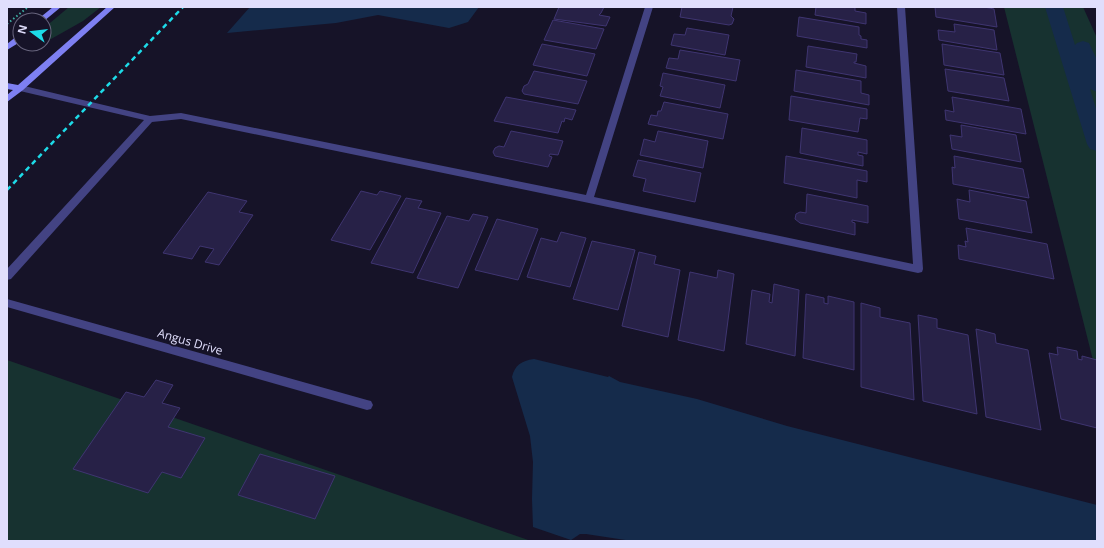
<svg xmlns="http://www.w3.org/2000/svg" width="1104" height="548" font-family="'Open Sans',sans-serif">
	<rect width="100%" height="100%" fill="#161328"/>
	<path fill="#173230" d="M 69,7 L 101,7 L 83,21 L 44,43 L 44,28 Z
		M 1004,7 L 1083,7 L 1097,38 L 1097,376 Z
		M 7,360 L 531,541 L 7,541 Z"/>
	<path fill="#152b4b" d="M 250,7 L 479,7 L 468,22 L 449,28 L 378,15 L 336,23 L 227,33 Z
		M 534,359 L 608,377 L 609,376 L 620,382 L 697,399 L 787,426 L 1097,505 L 1097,541 L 632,541 L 586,534 L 580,534 L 571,540 L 533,527 L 532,499 L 533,462 L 530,436 L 512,377 C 515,365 521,361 534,359 Z"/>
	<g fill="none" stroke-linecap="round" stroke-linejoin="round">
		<path fill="#152b4b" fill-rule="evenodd" d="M 1045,7 L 1063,7 L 1075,45 L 1077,43 L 1083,41 L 1089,43 L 1097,60 L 1097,92 L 1090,89 L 1097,112 L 1097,151 L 1090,149 L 1087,144 Z"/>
	</g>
	<path fill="#272147" stroke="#3f3571" d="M 559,7 L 604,7 L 601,13 L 599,15 L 610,17 L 606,26 L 554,19 Z
		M 682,7 L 733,7 L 731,16 L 734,19 L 732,24 L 729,25 L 680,17 Z
		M 816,7 L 855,7 L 855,11 L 866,13 L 866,24 L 815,15 Z
		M 935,7 L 984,7 L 994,9 L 997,27 L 936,17 Z
		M 799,17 L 859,27 L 859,35 L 861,36 L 861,39 L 867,40 L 867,48 L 797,36 Z
		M 553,20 L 604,29 L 596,49 L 544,40 Z
		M 954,24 L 994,30 L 997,50 L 939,40 L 938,30 L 955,32 Z
		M 687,28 L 729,35 L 725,55 L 671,45 L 674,34 L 685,35 Z
		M 542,44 L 595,54 L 587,76 L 533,65 Z
		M 942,44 L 1000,53 L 1004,75 L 944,65 Z
		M 808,46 L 857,54 L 856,62 L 854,62 L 854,63 L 866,66 L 866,78 L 806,67 Z
		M 680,50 L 740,60 L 736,81 L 666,68 L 669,58 L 678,59 Z
		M 945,69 L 1004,78 L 1009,101 L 948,91 Z
		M 796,70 L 861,81 L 861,93 L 869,95 L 869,105 L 794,91 Z
		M 534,71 L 587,81 L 578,104 L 524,94 L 522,91 L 524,86 L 528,84 Z
		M 663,73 L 725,85 L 720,108 L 660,96 L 663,87 L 660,86 Z
		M 791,96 L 867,109 L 867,119 L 860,118 L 858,132 L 789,120 Z
		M 506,97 L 576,110 L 572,120 L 565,118 L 564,122 L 562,121 L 558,133 L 494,121 Z
		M 952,97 L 1021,109 L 1026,134 L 946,120 L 945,110 L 954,112 Z
		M 664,102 L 728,114 L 723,139 L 648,124 L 651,115 L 657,116 L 658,111 L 661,111 Z
		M 961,125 L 1016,135 L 1021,162 L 952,149 L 950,135 L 962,137 Z
		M 802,128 L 867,140 L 867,154 L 858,152 L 858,155 L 863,156 L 863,166 L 800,153 Z
		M 511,131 L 563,141 L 558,155 L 550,154 L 549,156 L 552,157 L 548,167 L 495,156 L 493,152 L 495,148 L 499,146 L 504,147 Z
		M 658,131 L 708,141 L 703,168 L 640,155 L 644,139 L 655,142 Z
		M 786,156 L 867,171 L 867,182 L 857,180 L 857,198 L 784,183 Z
		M 954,156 L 1023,169 L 1029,198 L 953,184 L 952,167 L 955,168 Z
		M 638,160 L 701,173 L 695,202 L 643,191 L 646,179 L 633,176 Z
		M 969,190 L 1026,201 L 1032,233 L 959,219 L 957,199 L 970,202 Z
		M 361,191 L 377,195 L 380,191 L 401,196 L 370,250 L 331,240 Z
		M 208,192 L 247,201 L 239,212 L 253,215 L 219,265 L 205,262 L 214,249 L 200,246 L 192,259 L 163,253 Z
		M 807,194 L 868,206 L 868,223 L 852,220 L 852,222 L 855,223 L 855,235 L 800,223 L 795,219 L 796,214 L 800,212 L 806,213 Z
		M 406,198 L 422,201 L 418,208 L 441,213 L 413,273 L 371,263 Z
		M 473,214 L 488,217 L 458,288 L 417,278 L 447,216 L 469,221 Z
		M 497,219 L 538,229 L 518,280 L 475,270 Z
		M 966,228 L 1047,244 L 1054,279 L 959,259 L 958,245 L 966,247 L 965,241 L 968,242 Z
		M 561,232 L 586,238 L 570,287 L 527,277 L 541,238 L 557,242 Z
		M 592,241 L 635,250 L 618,310 L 573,299 Z
		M 639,252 L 656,256 L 654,264 L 680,270 L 668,337 L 622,326 Z
		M 718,270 L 734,274 L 724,351 L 678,340 L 690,272 L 717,278 Z
		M 774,284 L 799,290 L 795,356 L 746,344 L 752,290 L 770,294 L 769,302 L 772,303 Z
		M 806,294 L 824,298 L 824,303 L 828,304 L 828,296 L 854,302 L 854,370 L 803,358 Z
		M 861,303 L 880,308 L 880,317 L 910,323 L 914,400 L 861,387 Z
		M 918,315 L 937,319 L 937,328 L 968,335 L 977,414 L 923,401 Z
		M 976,329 L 995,334 L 996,343 L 1028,350 L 1041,430 L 986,417 Z
		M 1057,347 L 1077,351 L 1078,359 L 1082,360 L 1082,356 L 1097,360 L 1097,428 L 1061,419 L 1049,353 L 1058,355 Z
		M 156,380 L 173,385 L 162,403 L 180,408 L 168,427 L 205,438 L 181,478 L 162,472 L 148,493 L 73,469 L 126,392 L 144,397 Z
		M 260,454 L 335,476 L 315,519 L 238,495 Z"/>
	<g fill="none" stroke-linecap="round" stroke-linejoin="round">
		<path stroke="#3db0a5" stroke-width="2" stroke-dasharray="1.5 2.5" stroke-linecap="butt" d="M 7,24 L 28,7"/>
		<path fill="#434383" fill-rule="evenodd" d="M 645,7 L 653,7 L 594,197 L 913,264 L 897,7 L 905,7 L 923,269 L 922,272 L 918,273 L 589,203 L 181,119 L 152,122 L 11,279 L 7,280 L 7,269 L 144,120 L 20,91 L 17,90 L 17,86 L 20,85 L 150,116 L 181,113 L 586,195 Z"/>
		<path fill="#434383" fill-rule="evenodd" d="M 7,299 L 367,400 L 371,401 L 373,405 L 371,409 L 367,410 L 7,307 Z"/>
		<path fill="#7e80f2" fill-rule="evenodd" d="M 53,7 L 61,7 L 44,21 L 44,20 L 37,20 Z
			M 107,7 L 115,7 L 23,90 L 7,102 L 7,95 L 13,90 L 7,89 L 7,83 L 18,85 Z
			M 17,36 L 20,36 L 20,42 L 7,50 L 7,44 Z"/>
		<path stroke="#1ddbe8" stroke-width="2.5" stroke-dasharray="5 4" stroke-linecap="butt" d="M 7,190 L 183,7"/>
	</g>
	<g text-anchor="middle" stroke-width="4" stroke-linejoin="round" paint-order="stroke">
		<g font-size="12" fill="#e0defc" stroke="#161328">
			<text transform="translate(190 342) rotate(16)" y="4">Angus Drive</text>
		</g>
	</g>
	<rect width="1104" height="548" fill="none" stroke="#e0defc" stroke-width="16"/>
	<g transform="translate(32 32) rotate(285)"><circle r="19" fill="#161328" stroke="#67647d"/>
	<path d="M0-3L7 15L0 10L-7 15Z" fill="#1ddbe8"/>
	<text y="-6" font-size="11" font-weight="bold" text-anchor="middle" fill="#e0defc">N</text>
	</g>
</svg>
